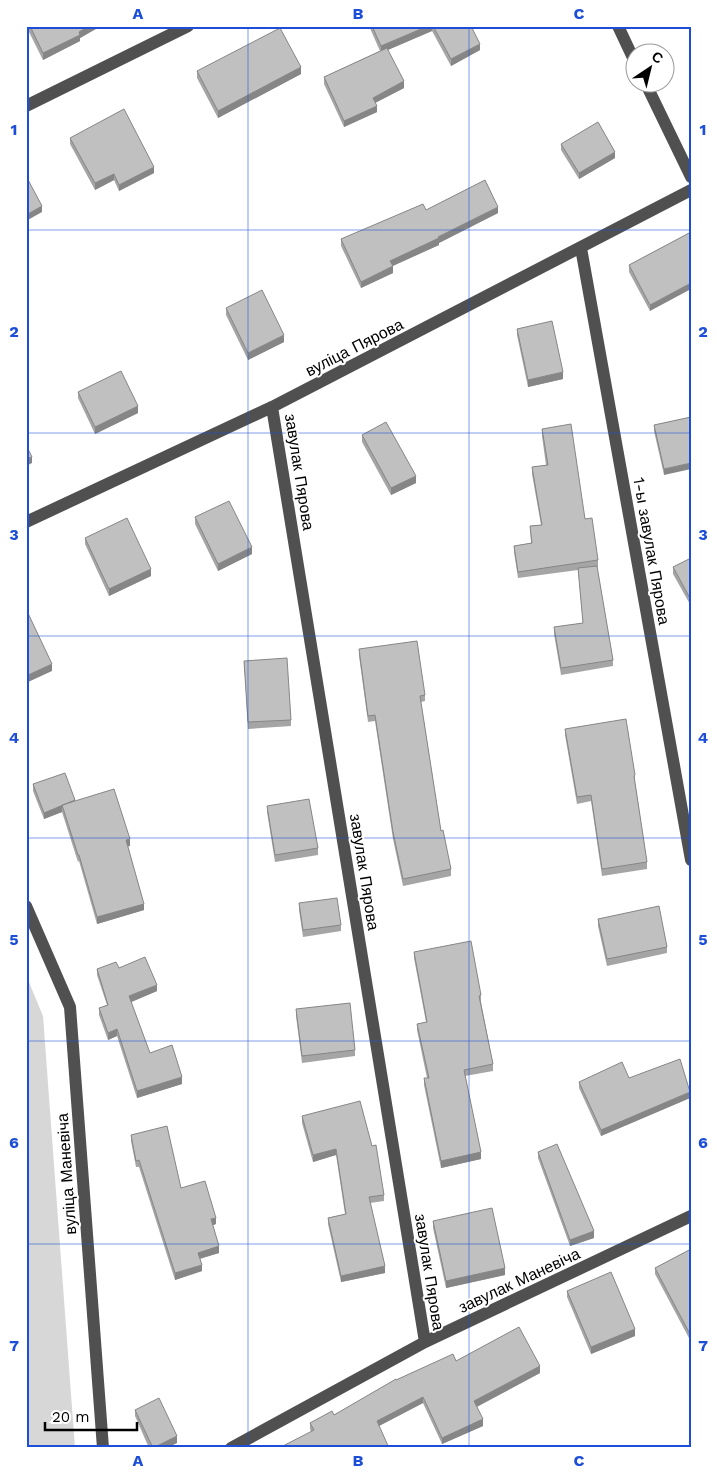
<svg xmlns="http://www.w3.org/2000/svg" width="717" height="1474" font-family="'Work Sans',sans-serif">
	<rect width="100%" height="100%" fill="#fff"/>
	<path fill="#d7d7d7" d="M 26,975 L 43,1016 L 75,1448 L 26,1448 Z"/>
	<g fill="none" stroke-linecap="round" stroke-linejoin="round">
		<path stroke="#505050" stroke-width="12" d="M 618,26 L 634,60
			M 645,82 L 691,177
			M 26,106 L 188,26
			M 581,248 L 691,860
			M 272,407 L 425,1342
			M 26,522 L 272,407 L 691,190
			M 26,906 L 70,1007 L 103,1448
			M 231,1448 L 425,1342 L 691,1216"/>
	</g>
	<path fill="#a5a5a5" d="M 26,26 L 101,26 L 80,38 L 80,41 L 43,60 Z
		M 369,26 L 471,26 L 480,50 L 451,66 L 432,31 L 387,50 L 404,88 L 375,103 L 377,112 L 344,127 L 324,84 L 324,77 L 380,51 Z
		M 197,71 L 301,74 L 218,118 L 197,78 Z
		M 70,138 L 154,173 L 119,191 L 114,180 L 95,190 L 70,144 Z
		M 561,144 L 615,158 L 579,179 L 561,150 Z
		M 426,210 L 498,213 L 439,243 L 439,245 L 393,266 L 393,273 L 361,288 L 341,246 L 341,239 Z
		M 691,232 L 650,311 L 629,272 L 629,265 Z
		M 226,308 L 284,342 L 248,360 L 226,315 Z
		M 517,329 L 563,379 L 528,387 L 517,335 Z
		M 78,392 L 138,413 L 95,434 L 78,398 Z
		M 691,417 L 664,475 L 654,431 L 654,425 Z
		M 542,429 L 585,519 L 598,560 L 598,567 L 597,567 L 613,660 L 613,666 L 561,675 L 554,634 L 554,627 L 583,623 L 578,570 L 518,578 L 514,552 L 514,546 L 531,543 L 530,526 L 541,525 L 532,474 L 532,467 L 546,465 L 542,436 Z
		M 362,435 L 416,483 L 391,495 L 362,442 Z
		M 195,517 L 252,554 L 218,571 L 195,524 Z
		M 85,538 L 151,576 L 109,596 L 85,544 Z
		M 691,558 L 691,606 L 673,574 L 673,567 Z
		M 359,649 L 425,695 L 425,701 L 421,702 L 441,831 L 451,869 L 451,876 L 403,886 L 393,839 L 375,721 L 368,722 L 359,656 Z
		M 244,661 L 291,720 L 291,726 L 248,729 Z
		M 565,729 L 635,775 L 635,782 L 647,862 L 647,869 L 602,876 L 591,801 L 577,804 L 565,735 Z
		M 33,784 L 75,801 L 130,846 L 128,846 L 144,910 L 97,924 L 79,861 L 78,862 L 62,812 L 44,819 L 33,791 Z
		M 267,806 L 318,848 L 318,855 L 275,862 L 267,812 Z
		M 299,903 L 341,925 L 341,931 L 303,937 L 299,910 Z
		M 598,919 L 667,947 L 667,953 L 607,966 L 598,926 Z
		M 414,952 L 481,995 L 481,1002 L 493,1064 L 493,1071 L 465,1076 L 481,1159 L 441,1168 L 424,1085 L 424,1078 L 427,1078 L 417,1030 L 417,1024 L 426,1022 L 414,958 Z
		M 119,968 L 157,991 L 131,1002 L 150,1053 L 182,1084 L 137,1098 L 117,1036 L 108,1040 L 99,1015 L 99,1008 L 107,1005 L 97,975 L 97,969 Z
		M 296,1009 L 355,1050 L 355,1056 L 302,1063 L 296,1016 Z
		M 629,1078 L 690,1098 L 601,1136 L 579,1088 L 579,1082 Z
		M 302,1116 L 384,1195 L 384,1201 L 370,1203 L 385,1273 L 341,1282 L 328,1224 L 328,1218 L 345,1214 L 336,1155 L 313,1162 L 302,1123 Z
		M 131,1135 L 216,1224 L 212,1225 L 219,1253 L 200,1259 L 202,1271 L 175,1280 L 139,1167 L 136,1167 L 131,1141 Z
		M 538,1152 L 594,1238 L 570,1246 L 538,1158 Z
		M 433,1221 L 505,1275 L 446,1288 L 433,1228 Z
		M 691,1249 L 690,1340 L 655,1274 L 655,1268 Z
		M 567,1291 L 635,1336 L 591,1354 L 567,1297 Z
		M 456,1361 L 540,1373 L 477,1407 L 483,1426 L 442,1444 L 423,1403 L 379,1426 L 311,1432 L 310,1429 L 310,1423 L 334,1415 L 396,1380 Z
		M 135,1410 L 177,1443 L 166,1448 L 149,1448 L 135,1416 Z"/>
	<path fill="#868686" d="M 89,26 L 101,26 L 80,38 L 80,41 L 43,60 L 43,53 Z
		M 428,26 L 432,26 L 432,31 L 381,53 L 381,46 Z
		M 480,44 L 480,50 L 451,66 L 451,59 Z
		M 301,67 L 301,74 L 218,118 L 218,111 Z
		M 404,81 L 404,88 L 373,104 L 373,98 Z
		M 377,106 L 377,112 L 344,127 L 344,121 Z
		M 615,152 L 615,158 L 579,179 L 579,173 Z
		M 154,167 L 154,173 L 119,191 L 119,185 Z
		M 114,174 L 114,180 L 95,190 L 95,183 Z
		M 42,206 L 42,212 L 26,221 L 26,215 Z
		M 498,207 L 498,213 L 439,243 L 439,245 L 390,267 L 390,261 Z
		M 393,266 L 393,273 L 361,288 L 361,282 Z
		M 691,283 L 691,289 L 650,311 L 650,305 Z
		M 284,335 L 284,342 L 248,360 L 248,353 Z
		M 563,372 L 563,379 L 528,387 L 528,380 Z
		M 138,406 L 138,413 L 95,434 L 95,427 Z
		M 32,457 L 32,463 L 26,466 L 26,459 Z
		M 691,463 L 691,469 L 664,475 L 664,469 Z
		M 416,476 L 416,483 L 391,495 L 391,488 Z
		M 252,547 L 252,554 L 218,571 L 218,564 Z
		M 151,569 L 151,576 L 109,596 L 109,589 Z
		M 52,664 L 52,671 L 26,683 L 26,676 Z
		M 75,800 L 75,806 L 62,805 L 62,812 L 44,819 L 44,813 Z
		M 130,839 L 130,846 L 126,847 L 126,840 Z
		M 144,904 L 144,910 L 97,924 L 97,917 Z
		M 157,985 L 157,991 L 129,1003 L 129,996 Z
		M 117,1029 L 117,1036 L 108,1040 L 108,1033 Z
		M 182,1077 L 182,1084 L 137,1098 L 137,1091 Z
		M 690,1092 L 690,1098 L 601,1136 L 601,1130 Z
		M 336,1149 L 336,1155 L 313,1162 L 313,1155 Z
		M 481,1152 L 481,1159 L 441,1168 L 441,1161 Z
		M 216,1218 L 216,1224 L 211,1226 L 211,1219 Z
		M 594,1231 L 594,1238 L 570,1246 L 570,1240 Z
		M 219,1246 L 219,1253 L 198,1259 L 198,1253 Z
		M 202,1265 L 202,1271 L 175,1280 L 175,1273 Z
		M 385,1266 L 385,1273 L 341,1282 L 341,1276 Z
		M 505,1268 L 505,1275 L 446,1288 L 446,1281 Z
		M 635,1329 L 635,1336 L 591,1354 L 591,1347 Z
		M 540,1366 L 540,1373 L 474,1408 L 474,1401 Z
		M 423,1397 L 423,1403 L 377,1427 L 377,1421 Z
		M 483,1419 L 483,1426 L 442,1444 L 442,1438 Z
		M 177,1436 L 177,1443 L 166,1448 L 153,1448 Z"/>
	<path fill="#c0c0c0" stroke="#868686" d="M 30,26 L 89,26 L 79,32 L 80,35 L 43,53 Z
		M 372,26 L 428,26 L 381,46 Z
		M 433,26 L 471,26 L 480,44 L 451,59 Z
		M 280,28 L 301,67 L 218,111 L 197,71 Z
		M 387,48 L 404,81 L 373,98 L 377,106 L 344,121 L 324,77 Z
		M 124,109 L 154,167 L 119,185 L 114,174 L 95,183 L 70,138 Z
		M 598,122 L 615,152 L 579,173 L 561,144 Z
		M 26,176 L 42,206 L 26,215 Z
		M 485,180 L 498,207 L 438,237 L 439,238 L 390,261 L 393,266 L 361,282 L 341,239 L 423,204 L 426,210 Z
		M 691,232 L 691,283 L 650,305 L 629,265 Z
		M 262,290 L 284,335 L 248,353 L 226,308 Z
		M 552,321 L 563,372 L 528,380 L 517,329 Z
		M 121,371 L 138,406 L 95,427 L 78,392 Z
		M 691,417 L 691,463 L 664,469 L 654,425 Z
		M 386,422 L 416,476 L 391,488 L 362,435 Z
		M 571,424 L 585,519 L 592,518 L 598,560 L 518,572 L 514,546 L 532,543 L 530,526 L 542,525 L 532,467 L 548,465 L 542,429 Z
		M 26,445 L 32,457 L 26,459 Z
		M 229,501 L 252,547 L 218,564 L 195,517 Z
		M 127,518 L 151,569 L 109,589 L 85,538 Z
		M 691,558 L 691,600 L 673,567 Z
		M 597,566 L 613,660 L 561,668 L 554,627 L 583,623 L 578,568 Z
		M 26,609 L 52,664 L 26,676 Z
		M 417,641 L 425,695 L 420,696 L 441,831 L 443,830 L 451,869 L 403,879 L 393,832 L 375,715 L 368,716 L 359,649 Z
		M 287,658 L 291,720 L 248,722 L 244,661 Z
		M 626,719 L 635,775 L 634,776 L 647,862 L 602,869 L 591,795 L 577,797 L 565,729 Z
		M 65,773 L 75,800 L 44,813 L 33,784 Z
		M 114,789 L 130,839 L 126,840 L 144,904 L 97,917 L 79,855 L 78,855 L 62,805 Z
		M 309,799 L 318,848 L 275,855 L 267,806 Z
		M 337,898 L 341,925 L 303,930 L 299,903 Z
		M 659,906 L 667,947 L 607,959 L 598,919 Z
		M 471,941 L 481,995 L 479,996 L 493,1064 L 464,1070 L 481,1152 L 441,1161 L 424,1078 L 429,1078 L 417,1024 L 427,1022 L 414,952 Z
		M 145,957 L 157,985 L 129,996 L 150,1053 L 172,1045 L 182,1077 L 137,1091 L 117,1029 L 108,1033 L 99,1008 L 108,1005 L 97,969 L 116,962 L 119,968 Z
		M 350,1003 L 355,1050 L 302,1056 L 296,1009 Z
		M 680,1059 L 690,1092 L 601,1130 L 579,1082 L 622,1062 L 629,1078 Z
		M 360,1101 L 372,1146 L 376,1145 L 384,1195 L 369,1197 L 385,1266 L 341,1276 L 328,1218 L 346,1214 L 336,1149 L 313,1155 L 302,1116 Z
		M 167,1126 L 181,1188 L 205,1181 L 216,1218 L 211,1219 L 219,1246 L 198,1253 L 202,1265 L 175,1273 L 139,1160 L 136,1161 L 131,1135 Z
		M 557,1144 L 594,1231 L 570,1240 L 538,1152 Z
		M 492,1208 L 505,1268 L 446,1281 L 433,1221 Z
		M 691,1249 L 691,1334 L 690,1334 L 655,1268 Z
		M 611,1272 L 635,1329 L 591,1347 L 567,1291 Z
		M 519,1327 L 540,1366 L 474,1401 L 483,1419 L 442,1438 L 423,1397 L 377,1421 L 389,1448 L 279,1448 L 314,1430 L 310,1423 L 332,1411 L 334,1415 L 396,1379 L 396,1380 L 453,1354 L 456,1361 Z
		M 159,1398 L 177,1436 L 153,1448 L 135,1410 Z"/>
	<path fill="none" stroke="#1d4ed8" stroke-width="1" stroke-opacity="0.55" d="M 248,26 L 248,1448M 469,26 L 469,1448M 26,230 L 691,230M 26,433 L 691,433M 26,636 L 691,636M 26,838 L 691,838M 26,1041 L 691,1041M 26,1244 L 691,1244"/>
	<g text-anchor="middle" stroke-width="4" stroke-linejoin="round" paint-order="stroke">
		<g font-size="16" fill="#000" stroke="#fff">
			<text transform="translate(354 347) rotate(-27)" y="6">вуліца Пярова</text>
			<text transform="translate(300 472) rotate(81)" y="6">завулак Пярова</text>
			<text transform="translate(652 551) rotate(80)" y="6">1-ы завулак Пярова</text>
			<text transform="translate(365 872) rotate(81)" y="6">завулак Пярова</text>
			<text transform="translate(66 1174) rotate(-94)" y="6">вуліца Маневіча</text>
			<text transform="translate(430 1272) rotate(81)" y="6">завулак Пярова</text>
			<text transform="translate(519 1280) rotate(-25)" y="6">завулак Маневіча</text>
		</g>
	</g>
	<rect width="717" height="1474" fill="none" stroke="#ffffff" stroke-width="55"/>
	<g transform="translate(650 68) rotate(35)"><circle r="24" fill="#ffffff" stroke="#999999"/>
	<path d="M0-4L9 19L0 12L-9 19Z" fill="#000000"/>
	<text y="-8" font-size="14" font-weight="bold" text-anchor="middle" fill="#000000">С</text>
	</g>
	<path d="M45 1422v8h92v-8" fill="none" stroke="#000000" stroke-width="2.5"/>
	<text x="52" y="1422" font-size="15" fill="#000000" stroke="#ffffff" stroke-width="4" paint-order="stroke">20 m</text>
	<rect x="28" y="28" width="662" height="1418" fill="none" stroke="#1d4ed8" stroke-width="2"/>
	<g font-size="16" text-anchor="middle" font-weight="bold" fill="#1d4ed8">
		<text x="138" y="19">A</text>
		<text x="358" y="19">B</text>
		<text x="579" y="19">C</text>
		<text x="14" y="135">1</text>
		<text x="703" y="135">1</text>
		<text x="14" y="337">2</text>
		<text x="703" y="337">2</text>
		<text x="14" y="540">3</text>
		<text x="703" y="540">3</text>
		<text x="14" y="743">4</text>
		<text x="703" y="743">4</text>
		<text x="14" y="945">5</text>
		<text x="703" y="945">5</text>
		<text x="14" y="1148">6</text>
		<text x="703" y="1148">6</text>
		<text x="14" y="1351">7</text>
		<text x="703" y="1351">7</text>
		<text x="138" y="1466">A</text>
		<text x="358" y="1466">B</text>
		<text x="579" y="1466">C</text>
	</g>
</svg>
